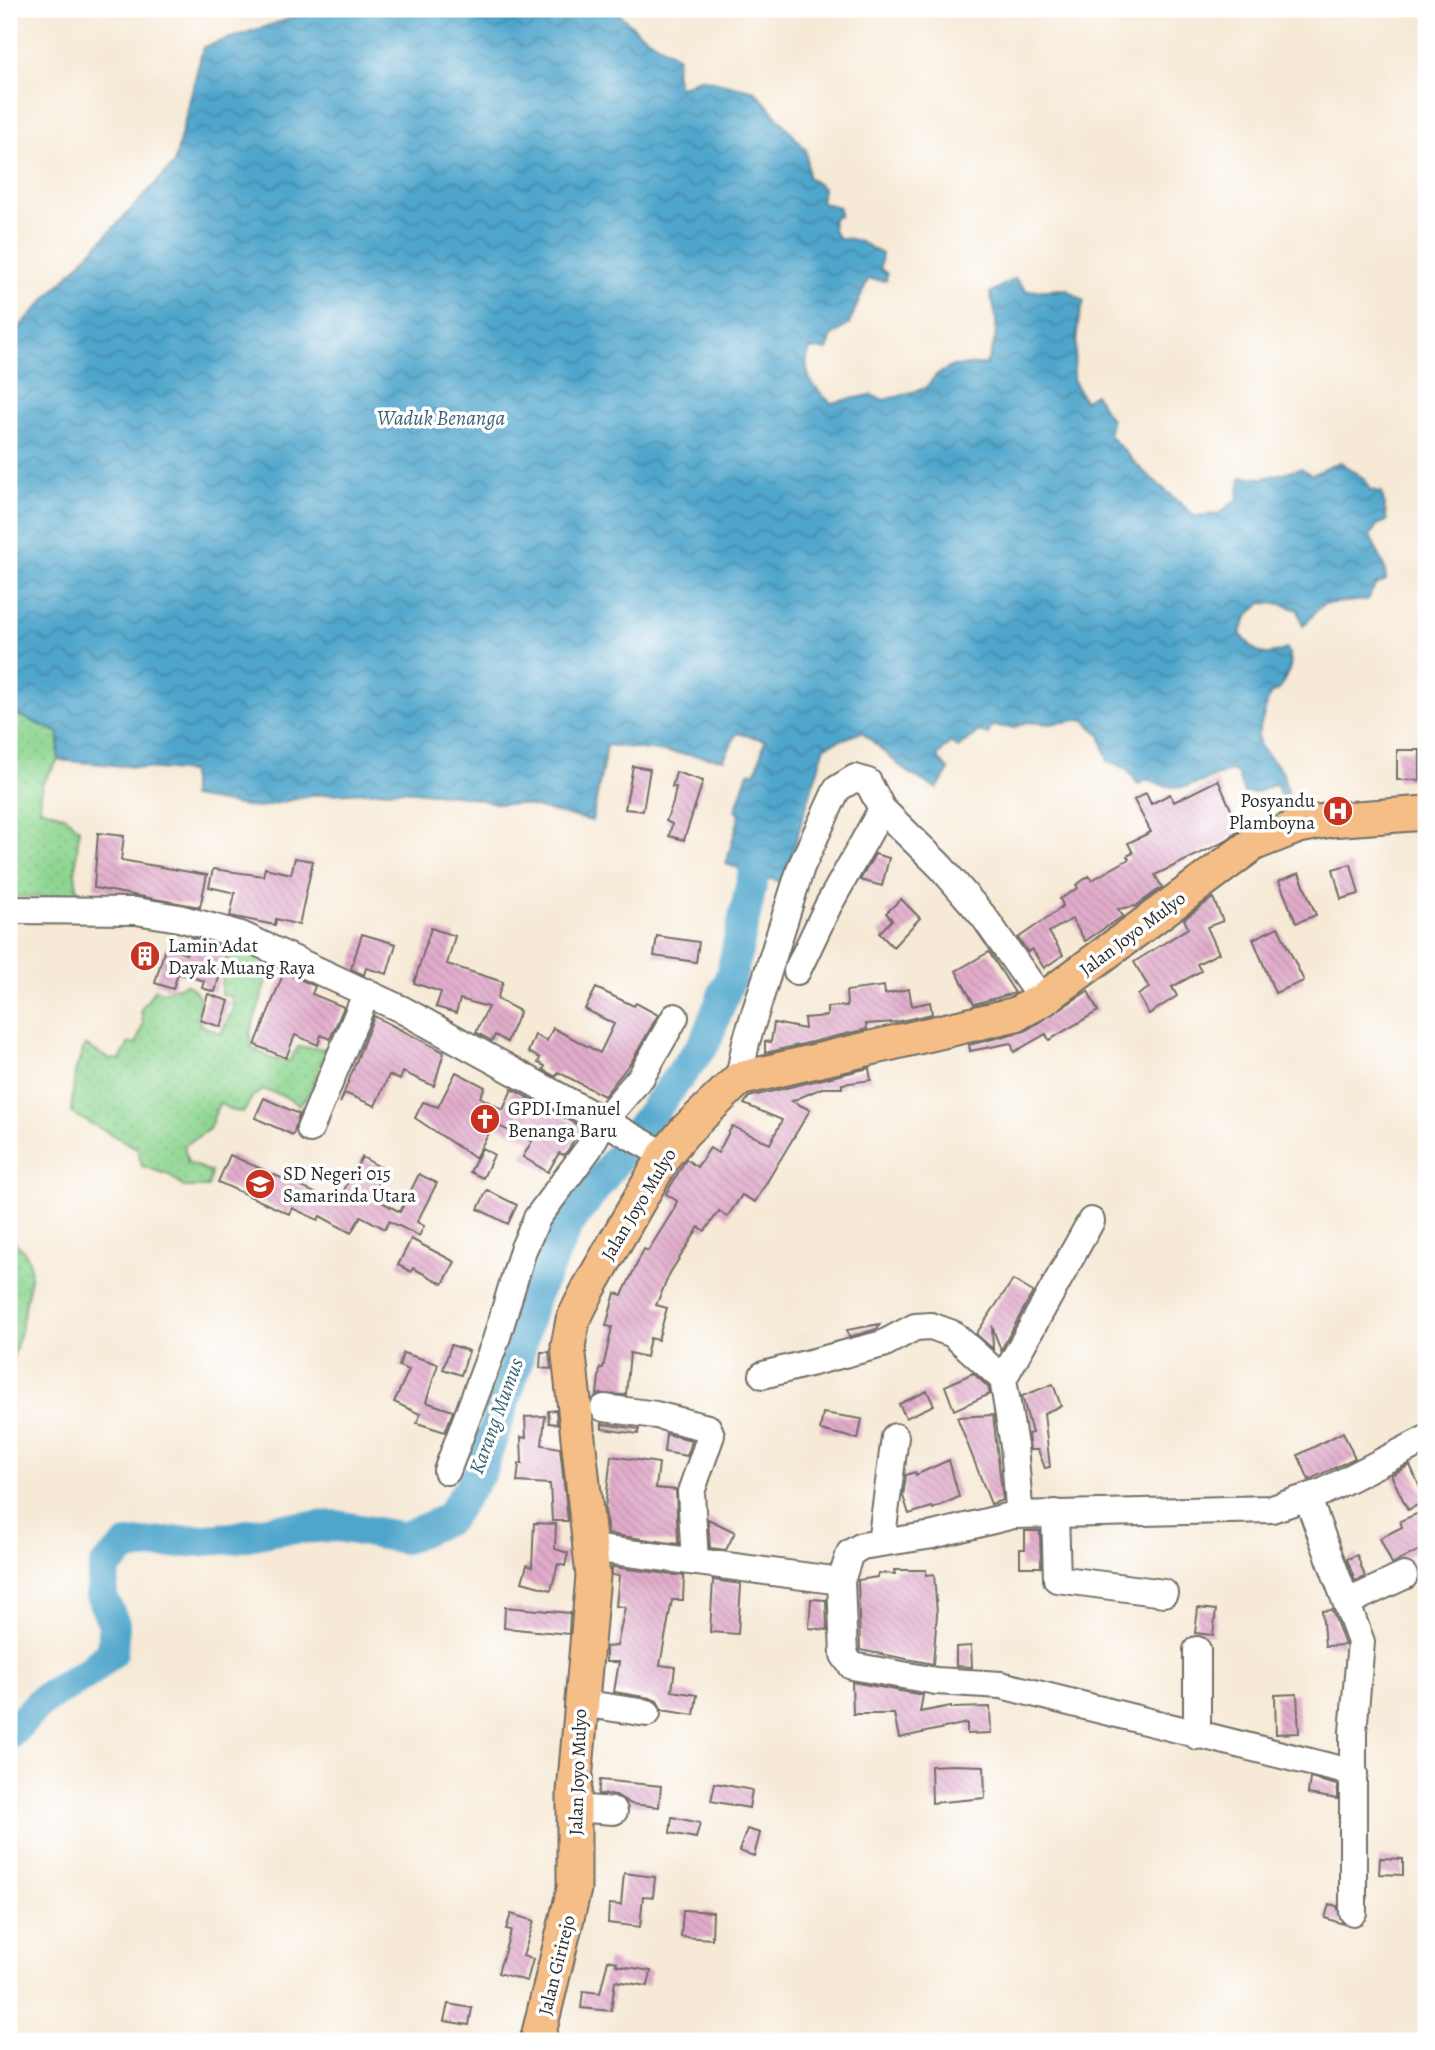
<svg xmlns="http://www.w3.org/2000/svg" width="1435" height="2050" font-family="Alegreya,serif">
	<defs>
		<pattern id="grass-dots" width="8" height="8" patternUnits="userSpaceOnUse" patternTransform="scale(1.75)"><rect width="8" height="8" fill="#8dd590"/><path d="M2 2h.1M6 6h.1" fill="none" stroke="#7ab77c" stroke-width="1.8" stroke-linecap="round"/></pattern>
		<pattern id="water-waves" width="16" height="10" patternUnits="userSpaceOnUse" patternTransform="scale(1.75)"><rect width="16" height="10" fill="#4fa6cc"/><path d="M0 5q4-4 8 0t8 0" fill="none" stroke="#4287a6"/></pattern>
		<pattern id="building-back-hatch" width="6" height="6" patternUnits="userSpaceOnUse" patternTransform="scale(1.75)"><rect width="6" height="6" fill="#e1accb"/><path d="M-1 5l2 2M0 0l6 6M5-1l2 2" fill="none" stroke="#c194ae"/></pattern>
	</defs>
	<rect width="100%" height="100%" fill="#fff"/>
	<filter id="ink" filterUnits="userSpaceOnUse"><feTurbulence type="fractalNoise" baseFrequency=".0143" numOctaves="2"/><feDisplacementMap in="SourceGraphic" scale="14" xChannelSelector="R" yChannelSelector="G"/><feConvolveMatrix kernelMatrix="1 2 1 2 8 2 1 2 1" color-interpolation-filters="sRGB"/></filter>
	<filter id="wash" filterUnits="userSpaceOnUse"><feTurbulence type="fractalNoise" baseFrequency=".00686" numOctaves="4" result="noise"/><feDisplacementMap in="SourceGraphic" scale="28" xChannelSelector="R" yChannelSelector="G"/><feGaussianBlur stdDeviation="1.57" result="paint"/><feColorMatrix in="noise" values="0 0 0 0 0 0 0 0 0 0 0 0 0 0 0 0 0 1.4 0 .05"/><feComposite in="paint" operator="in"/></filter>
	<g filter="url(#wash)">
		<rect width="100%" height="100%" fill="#f6e9d5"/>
		<path fill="url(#grass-dots)" stroke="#5c805e" stroke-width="2" d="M 9,711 L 59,733 L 58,760 L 42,784 L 40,808 L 65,816 L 79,829 L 75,874 L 78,894 C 56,902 32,894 9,897 Z
			M 233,939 L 275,956 L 250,1033 L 252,1048 L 272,1059 L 289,1061 L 298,1047 L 326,1049 L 310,1092 L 299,1105 L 282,1095 L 263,1090 L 252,1097 L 244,1112 L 232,1111 L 219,1103 L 209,1129 L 184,1146 L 188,1163 L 211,1172 L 208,1187 L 184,1187 L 169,1175 L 142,1166 L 137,1148 L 71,1113 L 75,1072 L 85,1045 L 109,1059 L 120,1060 L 129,1043 L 137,1043 L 143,1023 L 141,1010 L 155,989 L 162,992 L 186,984 C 202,993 201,1000 197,1017 L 201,1025 L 221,1034 L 233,1008 L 232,997 L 221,994 L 221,986 Z
			M 9,1239 C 18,1244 27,1253 30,1264 C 33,1279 16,1354 9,1368 Z"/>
		<path fill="url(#water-waves)" stroke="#3d687c" stroke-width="2" d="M 319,9 L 614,9 L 640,33 L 678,57 L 675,72 L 679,88 L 700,78 L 755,91 L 806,150 L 808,177 L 823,188 L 821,202 L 839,208 L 840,216 L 833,218 C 832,227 832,231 839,238 C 856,237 867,246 882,254 L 880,268 L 887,274 L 886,281 L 868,279 L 849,324 L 832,336 L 827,350 L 810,349 C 800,374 813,387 831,403 L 870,395 L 884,400 L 926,388 L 936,375 L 953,366 L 986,364 C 999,338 999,321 990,293 L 1015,278 L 1027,291 L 1066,289 L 1084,301 L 1078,323 L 1073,379 L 1084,401 L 1095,394 L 1111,420 L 1109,435 L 1141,469 L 1195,516 L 1218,514 L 1238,499 L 1241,477 L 1264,478 L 1301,468 L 1311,475 L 1340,462 L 1363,478 L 1370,490 L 1382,492 L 1387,521 L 1377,525 L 1370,536 L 1384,565 L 1386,580 L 1375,586 L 1367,600 L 1323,604 L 1303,626 L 1298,610 L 1282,604 L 1262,603 L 1248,615 L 1240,634 C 1259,655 1260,659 1287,649 C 1296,664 1286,677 1279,690 L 1270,694 L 1258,734 L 1259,745 L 1282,771 L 1288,794 L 1281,797 L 1276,784 L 1255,793 L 1244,793 L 1237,773 L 1230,770 C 1198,784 1182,795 1148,780 L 1138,784 L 1126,768 L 1108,761 L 1100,735 L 1084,719 L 1050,724 L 1026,722 L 1014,728 L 991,726 L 988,735 L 979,731 L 958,748 L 950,742 L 937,757 L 949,770 L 937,789 L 907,772 L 862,732 L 825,746 L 783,883 L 726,864 L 740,814 L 735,811 L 748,772 L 756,772 L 765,740 L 737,733 L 724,759 L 607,745 L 592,821 L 522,804 L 500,804 L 463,796 L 403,790 L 313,795 L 256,808 L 191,797 L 191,772 L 58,760 L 59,733 L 9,711 L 9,338 L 174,164 L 203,47 Z"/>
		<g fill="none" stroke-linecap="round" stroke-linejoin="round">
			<path stroke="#4fa6cc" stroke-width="32" d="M 9,1734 L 44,1699 L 89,1672 L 112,1652 L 114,1624 L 101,1595 L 105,1566 L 127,1546 L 232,1538 L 278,1529 L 337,1526 L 404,1538 L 448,1519 L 481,1471 L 516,1365 L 532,1301 L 569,1223 L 705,1042 L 732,973 L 754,873"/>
		</g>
		<g id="blocks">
			<path fill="url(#building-back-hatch)" d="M 1397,750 L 1420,750 L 1420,780 L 1397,780 Z
				M 633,766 L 650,769 L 643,811 L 625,809 Z
				M 676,772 L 703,781 L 684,840 L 669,836 L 672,824 L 666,821 L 673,803 L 676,787 L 672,787 Z
				M 1218,780 L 1240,830 L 1224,842 L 1155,875 L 1162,887 L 1136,906 L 1118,909 L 1123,916 L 1085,941 L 1072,919 L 1049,932 L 1063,955 L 1044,968 L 1032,949 L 1028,952 L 1018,938 L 1057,911 L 1063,905 L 1060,899 L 1078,888 L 1076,885 L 1089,876 L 1092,880 L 1129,859 L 1127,856 L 1133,853 L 1128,843 L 1151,832 L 1134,800 L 1146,793 L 1151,804 L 1170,794 L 1174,802 Z
				M 98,833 L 124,836 L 121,860 L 207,875 L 200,907 L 94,888 Z
				M 875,854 L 889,858 L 882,886 L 860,880 Z
				M 295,858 L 313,861 L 299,925 L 276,919 L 275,925 L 230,916 L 235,893 L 209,887 L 213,869 L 263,876 L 265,868 L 291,874 Z
				M 1351,864 L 1359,894 L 1341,899 L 1333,869 Z
				M 1299,873 L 1316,915 L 1296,923 L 1279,881 Z
				M 1213,898 L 1223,921 L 1207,927 L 1219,953 L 1197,964 L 1201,971 L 1172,987 L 1177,996 L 1149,1014 L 1138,995 L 1149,988 L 1134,962 L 1188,928 L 1184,919 Z
				M 901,899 L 920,918 L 893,947 L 879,933 L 892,920 L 886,913 Z
				M 1278,927 L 1304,981 L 1275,993 L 1253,939 Z
				M 431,928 L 455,936 L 447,964 L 503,982 L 497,999 L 520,1011 L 507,1042 L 495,1035 L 492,1041 L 476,1032 L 488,1007 L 460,999 L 456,1013 L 436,1007 L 441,992 L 414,983 Z
				M 362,934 L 396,944 L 387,974 L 366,968 L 364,975 L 351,969 Z
				M 657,936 L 699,942 L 696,962 L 654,956 Z
				M 191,938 L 227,948 L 215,992 L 202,988 L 204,981 L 178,973 L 173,989 L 155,983 L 165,948 L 186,954 Z
				M 989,952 L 1015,993 L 974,1004 L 956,971 Z
				M 284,972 L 315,986 L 312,994 L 344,1007 L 330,1039 L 321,1035 L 318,1045 L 295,1035 L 286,1058 L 255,1045 Z
				M 884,986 L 885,994 L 909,989 L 912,1006 L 930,1002 L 932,1014 L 896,1022 L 866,1024 L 867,1029 L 765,1053 L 765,1041 L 771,1042 L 774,1023 L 805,1029 L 804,1018 L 827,1016 L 827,1007 L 847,1006 L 846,991 Z
				M 596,988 L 634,1006 L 636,1003 L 658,1015 L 632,1061 L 604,1096 L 558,1072 L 556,1077 L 543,1070 L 545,1066 L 538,1063 L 540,1058 L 528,1052 L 535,1035 L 547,1041 L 553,1028 L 600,1053 L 614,1024 L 585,1009 Z
				M 1088,991 L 1098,1011 L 1049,1040 L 1046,1034 L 1014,1052 L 1011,1043 L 970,1051 L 969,1045 L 1025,1031 Z
				M 208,994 L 229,1001 L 221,1027 L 200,1020 Z
				M 374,1016 L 444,1052 L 434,1086 L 403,1072 L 400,1080 L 389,1075 L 375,1106 L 345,1093 L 340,1103 Z
				M 869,1068 L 871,1080 L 842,1084 L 842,1088 L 822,1088 L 792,1101 L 810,1110 L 755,1202 L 742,1195 L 727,1217 L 719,1211 L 705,1231 L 699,1227 L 670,1273 L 656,1305 L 667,1308 L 658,1340 L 650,1338 L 646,1357 L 630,1353 L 626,1395 L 597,1394 L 600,1368 L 603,1368 L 612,1327 L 606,1326 L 615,1293 L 622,1295 L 644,1249 L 648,1251 L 674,1209 L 677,1201 L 666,1194 L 686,1159 L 697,1167 L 710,1148 L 718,1153 L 732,1126 L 770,1144 L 782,1120 L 744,1104 L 749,1097 Z
				M 456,1072 L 485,1087 L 480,1097 L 503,1110 L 512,1089 L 581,1127 L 569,1149 L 564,1155 L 559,1153 L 548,1172 L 523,1157 L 532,1141 L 494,1124 L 475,1158 L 415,1118 L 423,1102 L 438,1107 Z
				M 264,1098 L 299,1114 L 293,1135 L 255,1118 Z
				M 482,1148 L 494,1155 L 483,1178 L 470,1172 Z
				M 230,1155 L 337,1203 L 362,1157 L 385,1170 L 371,1196 L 400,1212 L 419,1174 L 437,1183 L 417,1222 L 424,1226 L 419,1236 L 389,1221 L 385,1229 L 361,1216 L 351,1233 L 320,1216 L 318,1220 L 292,1208 L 289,1214 L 218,1182 Z
				M 487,1190 L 517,1205 L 508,1224 L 478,1209 Z
				M 411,1239 L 455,1262 L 443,1284 L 413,1268 L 411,1272 L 398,1265 Z
				M 1013,1280 L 1033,1292 L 1001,1350 L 992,1326 L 993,1349 L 976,1334 Z
				M 880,1324 L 877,1329 L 849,1337 L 847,1330 Z
				M 451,1345 L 469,1351 L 461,1375 L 443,1369 Z
				M 541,1352 L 549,1352 L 551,1369 L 540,1368 Z
				M 403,1353 L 438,1364 L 426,1402 L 453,1411 L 445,1432 L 417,1423 L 420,1414 L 394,1402 L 409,1370 L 399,1366 Z
				M 973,1373 L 988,1387 L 990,1394 L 954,1410 L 945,1386 Z
				M 1053,1384 L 1061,1406 L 1044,1413 L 1050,1467 L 1045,1468 L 1038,1450 L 1030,1450 L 1028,1434 L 1032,1433 L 1022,1396 Z
				M 927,1391 L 934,1405 L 906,1418 L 899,1404 Z
				M 556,1410 L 557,1424 L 549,1423 L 548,1411 Z
				M 823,1413 L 862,1419 L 858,1439 L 820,1430 Z
				M 993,1415 L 1003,1500 L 991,1504 L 957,1417 Z
				M 545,1416 L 542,1445 L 560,1448 L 568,1521 L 552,1521 L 550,1484 L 517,1482 L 519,1464 L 522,1464 L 521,1437 L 526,1438 L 525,1417 Z
				M 602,1424 L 639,1429 L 638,1434 L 602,1429 Z
				M 1343,1432 L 1355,1458 L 1309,1480 L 1298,1455 Z
				M 666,1434 L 692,1440 L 687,1456 L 664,1452 Z
				M 611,1456 L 659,1463 L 656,1488 L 676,1490 L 678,1544 L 608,1534 L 605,1509 Z
				M 949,1460 L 959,1497 L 933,1509 L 932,1507 L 909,1514 L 903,1496 L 906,1475 L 915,1472 L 916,1475 Z
				M 1410,1465 L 1426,1501 L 1408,1510 L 1391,1475 Z
				M 1421,1512 L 1426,1526 L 1426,1547 L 1392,1564 L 1380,1538 L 1402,1527 L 1400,1521 Z
				M 708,1519 L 735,1532 L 726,1550 L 710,1548 Z
				M 534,1523 L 556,1524 L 555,1549 L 568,1553 L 565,1566 L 558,1564 L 551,1590 L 522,1582 L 527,1565 L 532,1567 Z
				M 1025,1531 L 1040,1531 L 1041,1567 L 1020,1567 L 1020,1549 L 1025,1549 Z
				M 1357,1555 L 1365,1577 L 1355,1581 L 1347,1559 Z
				M 612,1567 L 684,1576 L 683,1600 L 672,1600 L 660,1665 L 675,1667 L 672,1691 L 697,1695 L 694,1715 L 662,1710 L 657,1701 L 650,1698 L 614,1692 L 619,1662 L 606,1662 L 606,1647 L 617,1646 L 625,1607 L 616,1606 L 619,1576 L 612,1575 Z
				M 894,1570 L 926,1570 L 926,1575 L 934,1574 L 937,1614 L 933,1664 L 860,1650 L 858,1580 L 877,1577 L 878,1573 L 895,1574 Z
				M 713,1580 L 741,1584 L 738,1634 L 710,1632 Z
				M 811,1599 L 826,1600 L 827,1630 L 809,1628 Z
				M 505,1607 L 570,1613 L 569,1634 L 504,1628 Z
				M 1198,1608 L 1216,1610 L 1213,1635 L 1195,1633 Z
				M 1332,1610 L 1345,1645 L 1325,1646 L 1322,1611 Z
				M 971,1646 L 972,1667 L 956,1666 L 956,1647 Z
				M 852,1682 L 923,1695 L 920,1712 L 951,1706 L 951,1708 L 990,1707 L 991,1733 L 967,1734 L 967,1723 L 899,1738 L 894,1714 L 853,1714 Z
				M 1297,1694 L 1299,1733 L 1276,1734 L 1275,1695 Z
				M 952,1765 L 984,1766 L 985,1798 L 932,1803 L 931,1766 Z
				M 1310,1778 L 1337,1785 L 1337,1799 L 1308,1794 Z
				M 600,1780 L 661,1786 L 659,1807 L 631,1804 L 616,1795 L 598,1794 Z
				M 715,1783 L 752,1790 L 749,1808 L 711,1801 Z
				M 672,1817 L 700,1823 L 696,1838 L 670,1833 Z
				M 747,1829 L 760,1833 L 754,1856 L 739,1851 Z
				M 1380,1858 L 1403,1859 L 1403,1875 L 1379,1874 Z
				M 624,1873 L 655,1877 L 653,1897 L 643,1896 L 640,1927 L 608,1923 L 609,1904 L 621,1905 Z
				M 1329,1904 L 1337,1906 L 1343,1924 L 1325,1918 Z
				M 683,1910 L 713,1912 L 712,1939 L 681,1937 Z
				M 511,1914 L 534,1921 L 523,1956 L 533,1959 L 527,1981 L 498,1973 L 511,1930 L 506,1929 Z
				M 608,1960 L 617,1962 L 616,1965 L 651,1971 L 648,1986 L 615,1981 L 611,2011 L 581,2008 L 583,1991 L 600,1993 Z
				M 448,2004 L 472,2008 L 469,2025 L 444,2021 Z"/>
		</g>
	</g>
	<g filter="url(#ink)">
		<use href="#blocks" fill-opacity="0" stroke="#726e66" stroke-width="2"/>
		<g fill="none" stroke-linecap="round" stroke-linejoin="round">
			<g stroke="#726e66" stroke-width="30">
				<path id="minor" d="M 9,910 L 136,911 L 179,918 L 241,935 L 401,1009 L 665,1155
					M 797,971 L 828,906 L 882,809
					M 739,1079 L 746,1042 L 801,867 L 837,789 L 855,778 L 868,782 L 882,809 L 940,866 L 984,917 L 1042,1000
					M 310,1129 L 367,992
					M 1003,1379 L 1091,1221
					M 604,1408 L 656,1415 L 708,1428 L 711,1435 L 691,1492 L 695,1562
					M 447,1471 L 496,1340 L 523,1250 L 537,1218 L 589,1148 L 604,1120 L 641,1077 L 675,1017
					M 1308,1499 L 1361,1642 L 1353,1732 L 1353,1912
					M 1055,1513 L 1057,1579 L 1164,1593
					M 1014,1515 L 1272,1509 L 1323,1492 L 1426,1439
					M 881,1543 L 895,1437
					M 591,1548 L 841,1581 L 850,1553 L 862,1546 L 933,1535 L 1014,1515 L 1019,1507 L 1014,1446 L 1003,1379 L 953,1334 L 931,1326 L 915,1327 L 883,1344 L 763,1375
					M 841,1581 L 844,1655 L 852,1666 L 936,1681 L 1001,1685 L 1354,1773
					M 1348,1602 L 1404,1576
					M 580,1703 L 647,1713
					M 1197,1736 L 1197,1650
					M 573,1808 L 614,1811"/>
			</g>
			<g stroke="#726e66" stroke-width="37">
				<path id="major" d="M 537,2041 L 574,1889 L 574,1792 L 593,1576 L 568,1346 L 573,1320 L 589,1288 L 665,1155 L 685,1131 L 739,1079 L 1016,1014 L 1042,1000 L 1253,844 L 1299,826 L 1330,820 L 1426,813"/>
			</g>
			<use href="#minor" stroke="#fff" stroke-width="26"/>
			<use href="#major" stroke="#f6be87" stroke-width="33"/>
		</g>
	</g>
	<defs>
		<g id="hospital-disc" transform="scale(1.575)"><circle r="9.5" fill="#c8321e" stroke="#fff"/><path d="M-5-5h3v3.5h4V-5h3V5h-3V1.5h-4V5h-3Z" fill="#fff"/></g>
		<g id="building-disc" transform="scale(1.575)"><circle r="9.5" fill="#c8321e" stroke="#fff"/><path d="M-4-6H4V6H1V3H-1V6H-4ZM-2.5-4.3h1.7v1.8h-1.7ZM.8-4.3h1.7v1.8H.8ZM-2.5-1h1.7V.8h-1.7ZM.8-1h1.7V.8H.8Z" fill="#fff"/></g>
		<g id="church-disc" transform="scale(1.575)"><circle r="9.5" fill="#c8321e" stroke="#fff"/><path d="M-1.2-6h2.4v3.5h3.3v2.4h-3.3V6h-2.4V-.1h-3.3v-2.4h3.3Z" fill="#fff"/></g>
		<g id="school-disc" transform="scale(1.575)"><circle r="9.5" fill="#c8321e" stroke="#fff"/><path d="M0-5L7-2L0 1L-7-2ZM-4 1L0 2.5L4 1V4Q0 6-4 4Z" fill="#fff"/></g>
	</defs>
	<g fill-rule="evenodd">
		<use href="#hospital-disc" x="1338" y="811"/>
		<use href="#building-disc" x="145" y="956"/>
		<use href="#church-disc" x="485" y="1119"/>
		<use href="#school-disc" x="260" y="1184"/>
	</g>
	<g text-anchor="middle" stroke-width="7" stroke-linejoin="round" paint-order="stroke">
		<g font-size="19" fill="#2b2b2b" stroke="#fff" text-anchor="start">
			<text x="1315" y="807" text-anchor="end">Posyandu<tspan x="1315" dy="22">Plamboyna</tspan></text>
			<text x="168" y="952">Lamin Adat<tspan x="168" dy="22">Dayak Muang Raya</tspan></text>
			<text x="508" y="1115">GPDI Imanuel<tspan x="508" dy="22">Benanga Baru</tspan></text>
			<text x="283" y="1180">SD Negeri 015<tspan x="283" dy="22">Samarinda Utara</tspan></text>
		</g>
		<g font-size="19" fill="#2b2b2b" stroke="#fff">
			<text transform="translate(1132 933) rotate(-37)" y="7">Jalan Joyo Mulyo</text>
			<text transform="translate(638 1204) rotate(-59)" y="7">Jalan Joyo Mulyo</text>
			<text transform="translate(577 1772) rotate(-88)" y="7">Jalan Joyo Mulyo</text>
			<text transform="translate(556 1965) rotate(-76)" y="7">Jalan Girirejo</text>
		</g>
		<g font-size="21" font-style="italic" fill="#3b6273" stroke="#fff">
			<text x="441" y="425">Waduk Benanga</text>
			<text transform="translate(496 1416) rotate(-70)" y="7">Karang Mumus</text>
		</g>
	</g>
	<rect width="1435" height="2050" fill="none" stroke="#fff" stroke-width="35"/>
</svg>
